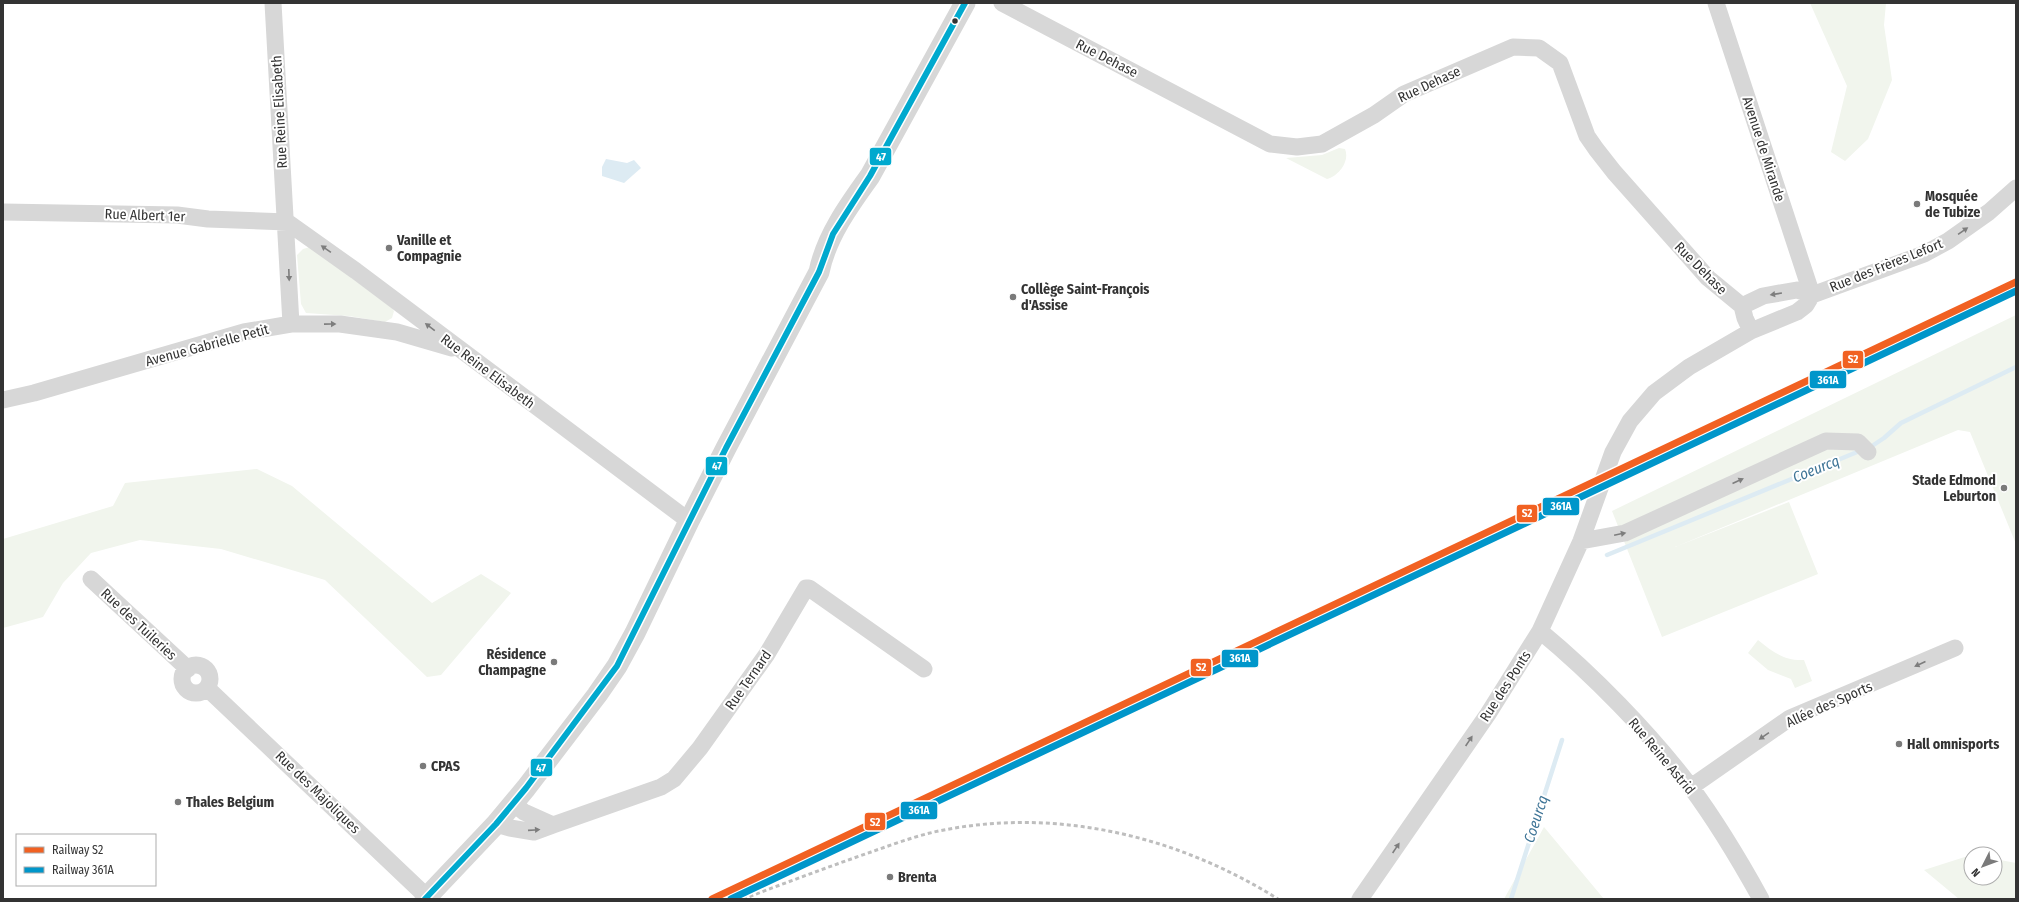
<svg xmlns="http://www.w3.org/2000/svg" width="2019" height="902" font-family="'Fira Sans Condensed',sans-serif">
	<rect width="100%" height="100%" fill="#fff"/>
	<path fill="#f1f5ed" d="M 1810,3 L 1886,3 L 1884,25 L 1892,80 L 1868,139 L 1845,161 L 1831,152 L 1847,86 Z
		M 1339,148 L 1345,149 C 1350,161 1339,176 1327,179 L 1286,158 L 1322,155 Z
		M 310,247 L 391,307 L 394,311 L 392,318 L 385,322 L 349,316 L 306,313 L 301,304 L 297,255 L 303,249 Z
		M 2016,315 L 2016,544 L 1970,432 L 1958,430 L 1675,547 L 1789,502 L 1818,574 L 1662,637 L 1612,511 Z
		M 257,469 L 292,486 L 432,603 L 481,574 L 511,593 L 441,675 L 427,677 L 325,580 L 221,549 L 140,540 L 91,553 L 63,583 L 43,617 L 3,628 L 3,539 L 113,506 L 125,483 Z
		M 1758,640 C 1773,652 1784,661 1804,660 L 1812,681 L 1795,688 L 1791,679 L 1768,670 L 1748,653 Z
		M 1544,827 L 1604,899 L 1504,899 Z
		M 1971,855 L 1971,878 L 1995,878 L 1995,859 L 2016,863 L 2016,899 L 1959,899 L 1924,870 Z"/>
	<path fill="#ddebf3" d="M 606,159 L 627,163 L 634,160 L 641,168 L 624,183 L 602,176 L 602,167 Z"/>
	<g fill="none" stroke-linecap="round" stroke-linejoin="round">
		<path stroke="#ddebf3" stroke-width="4.5" d="M 1869,448 L 1884,438 L 1901,423 L 2016,367
			M 1607,555 L 1862,450
			M 1511,899 L 1562,740"/>
		<path stroke="#d7d7d7" stroke-width="17" d="M 273,3 L 291,324
			M 1002,3 L 1270,144 L 1297,147 L 1322,144 L 1374,115 L 1404,94 L 1513,47 L 1539,48 L 1560,63 L 1587,136 L 1596,149 L 1614,172 L 1708,278 L 1742,306 L 1745,318 L 1751,331
			M 1716,3 L 1812,295
			M 3,212 L 177,215 L 208,219 L 287,222
			M 287,222 L 356,271 L 689,521
			M 1742,306 L 1763,296 L 1797,290 L 1812,295 L 1924,254 L 1948,241 L 1989,212 L 2016,188
			M 3,400 L 34,393 L 244,332 L 291,324 L 340,324 L 397,332 L 452,348
			M 1581,541 L 1625,533 L 1826,441 L 1858,442 L 1868,452
			M 91,579 L 188,669
			M 1540,631 C 1592,674 1649,732 1690,786 C 1716,821 1740,861 1761,899
			M182 679a14 14 0 1 1 28 0a14 14 0 1 1-28 0Z
			M 207,688 L 427,897
			M 1691,787 L 1790,718 L 1955,648
			M 496,824 L 510,828 L 534,832 L 553,825 L 524,812 L 513,803
			M 553,825 L 661,787 L 674,779 L 700,748 L 767,654 L 806,588 L 809,588 L 924,669
			M 1360,899 L 1488,714 L 1540,631 L 1581,541 L 1613,452 L 1630,421 L 1654,393 L 1689,367 L 1751,331 L 1797,312 L 1806,305 L 1812,295"/>
		<path stroke="#d7d7d7" stroke-width="21" d="M 425,899 L 496,824 L 526,788 L 597,695 L 617,666 L 635,633 L 689,521 L 726,448 L 819,272 C 826,237 849,205 870,176 L 965,3"/>
		<path stroke="#bebebe" stroke-width="3" stroke-dasharray="4 3" stroke-linecap="butt" d="M 743,899 C 785,883 828,867 871,852 C 891,845 913,837 934,832 C 1053,806 1176,835 1278,899"/>
		<g stroke="#fff" stroke-width="9">
			<path id="bus-1" d="M 425,899 L 496,824 L 526,788 L 617,666 L 726,448 L 819,272 L 833,234 L 870,176 L 965,3"/>
		</g>
		<use href="#bus-1" stroke="#00a9ce" stroke-width="6"/>
		<g stroke="#fff" stroke-width="10">
			<path id="rail-1" d="M 712,899 L 2016,282"/>
		</g>
		<g stroke="#fff" stroke-width="10">
			<path id="rail-2" d="M 731,899 L 2016,291"/>
		</g>
		<use href="#rail-1" stroke="#f16122" stroke-width="7"/>
		<use href="#rail-2" stroke="#0096ca" stroke-width="7"/>
	</g>
	<defs><path id="oneway-solid" d="M-6-.8H1V-3.2L6.5 0L1 3.2V.8H-6Z"/></defs>
	<g fill="#7d7d7d">
		<use href="#oneway-solid" transform="translate(1963 231) rotate(-35)"/>
		<use href="#oneway-solid" transform="translate(326 249) rotate(-145)"/>
		<use href="#oneway-solid" transform="translate(289 275) rotate(88)"/>
		<use href="#oneway-solid" transform="translate(1776 294) rotate(171)"/>
		<use href="#oneway-solid" transform="translate(330 324) rotate(-1)"/>
		<use href="#oneway-solid" transform="translate(430 327) rotate(-143)"/>
		<use href="#oneway-solid" transform="translate(1738 481) rotate(-24)"/>
		<use href="#oneway-solid" transform="translate(1620 534) rotate(-12)"/>
		<use href="#oneway-solid" transform="translate(1920 664) rotate(156)"/>
		<use href="#oneway-solid" transform="translate(1764 736) rotate(145)"/>
		<use href="#oneway-solid" transform="translate(1469 741) rotate(-56)"/>
		<use href="#oneway-solid" transform="translate(534 830) rotate(-4)"/>
		<use href="#oneway-solid" transform="translate(1396 848) rotate(-56)"/>
	</g>
	<circle fill="#333" stroke="#fff" stroke-width="1.5" cx="955" cy="21" r="3.5"/>
	<g fill="#7a7a7a" stroke="#fff" stroke-width="1.5">
		<circle cx="1917" cy="204" r="4"/>
		<circle cx="389" cy="248" r="4"/>
		<circle cx="1013" cy="297" r="4"/>
		<circle cx="2004" cy="488" r="4"/>
		<circle cx="554" cy="662" r="4"/>
		<circle cx="1899" cy="744" r="4"/>
		<circle cx="423" cy="766" r="4"/>
		<circle cx="178" cy="802" r="4"/>
		<circle cx="890" cy="877" r="4"/>
	</g>
	<g text-anchor="middle" stroke-width="4" stroke-linejoin="round" paint-order="stroke">
		<g font-size="14" fill="#333" stroke="#fff">
			<text transform="translate(1107 58) rotate(27)" y="5">Rue Dehase</text>
			<text transform="translate(1429 84) rotate(-25)" y="5">Rue Dehase</text>
			<text transform="translate(279 112) rotate(-93)" y="5">Rue Reine Elisabeth</text>
			<text transform="translate(1764 149) rotate(72)" y="5">Avenue de Mirande</text>
			<text transform="translate(145 215) rotate(2)" y="5">Rue Albert 1er</text>
			<text transform="translate(1886 265) rotate(-22)" y="5">Rue des Frères Lefort</text>
			<text transform="translate(1701 268) rotate(45)" y="5">Rue Dehase</text>
			<text transform="translate(207 345) rotate(-15)" y="5">Avenue Gabrielle Petit</text>
			<text transform="translate(488 371) rotate(37)" y="5">Rue Reine Elisabeth</text>
			<text transform="translate(139 624) rotate(43)" y="5">Rue des Tuileries</text>
			<text transform="translate(748 680) rotate(-55)" y="5">Rue Ternard</text>
			<text transform="translate(1505 686) rotate(-57)" y="5">Rue des Ponts</text>
			<text transform="translate(1829 704) rotate(-24)" y="5">Allée des Sports</text>
			<text transform="translate(1662 756) rotate(50)" y="5">Rue Reine Astrid</text>
			<text transform="translate(318 792) rotate(44)" y="5">Rue des Majoliques</text>
		</g>
		<g font-size="14" font-weight="bold" fill="#333" stroke="#fff" text-anchor="start">
			<text x="1925" y="201">Mosquée<tspan x="1925" dy="16">de Tubize</tspan></text>
			<text x="397" y="245">Vanille et<tspan x="397" dy="16">Compagnie</tspan></text>
			<text x="1021" y="294">Collège Saint-François<tspan x="1021" dy="16">d'Assise</tspan></text>
			<text x="1996" y="485" text-anchor="end">Stade Edmond<tspan x="1996" dy="16">Leburton</tspan></text>
			<text x="546" y="659" text-anchor="end">Résidence<tspan x="546" dy="16">Champagne</tspan></text>
			<text x="1907" y="749">Hall omnisports</text>
			<text x="431" y="771">CPAS</text>
			<text x="186" y="807">Thales Belgium</text>
			<text x="898" y="882">Brenta</text>
		</g>
		<g font-size="15" font-style="italic" fill="#3f7597" stroke="#fff">
			<text transform="translate(1816 469) rotate(-22)" y="5">Coeurcq</text>
			<text transform="translate(1536 819) rotate(-72)" y="5">Coeurcq</text>
		</g>
	</g>
	<g stroke="#fff" stroke-width="1.5">
		<rect x="869" y="147" width="23" height="19" rx="4" fill="#00a9ce"/>
		<rect x="1842" y="350" width="22" height="19" rx="4" fill="#f16122"/>
		<rect x="1809" y="370" width="38" height="19" rx="4" fill="#0096ca"/>
		<rect x="705" y="456" width="23" height="20" rx="4" fill="#00a9ce"/>
		<rect x="1542" y="497" width="38" height="19" rx="4" fill="#0096ca"/>
		<rect x="1516" y="504" width="22" height="19" rx="4" fill="#f16122"/>
		<rect x="1221" y="649" width="38" height="19" rx="4" fill="#0096ca"/>
		<rect x="1190" y="658" width="22" height="19" rx="4" fill="#f16122"/>
		<rect x="530" y="758" width="23" height="19" rx="4" fill="#00a9ce"/>
		<rect x="900" y="801" width="38" height="19" rx="4" fill="#0096ca"/>
		<rect x="864" y="812" width="22" height="19" rx="4" fill="#f16122"/>
	</g>
	<g font-size="11" text-anchor="middle" font-weight="bold" fill="#fff">
		<text x="881" y="161">47</text>
		<text x="1853" y="363">S2</text>
		<text x="1828" y="384">361A</text>
		<text x="717" y="470">47</text>
		<text x="1561" y="510">361A</text>
		<text x="1527" y="517">S2</text>
		<text x="1240" y="662">361A</text>
		<text x="1201" y="671">S2</text>
		<text x="541" y="772">47</text>
		<text x="919" y="814">361A</text>
		<text x="875" y="826">S2</text>
	</g>
	<rect width="2019" height="902" fill="none" stroke="#333333" stroke-width="8"/>
	<rect x="16" y="834" width="140" height="52" fill="#ffffff" stroke="#adadad"/>
	<rect x="24" y="847" width="20" height="6" fill="#f16122" stroke="#adadad"/>
	<text x="52" y="854" font-size="12" fill="#333333">Railway S2</text>
	<rect x="24" y="867" width="20" height="6" fill="#0096ca" stroke="#adadad"/>
	<text x="52" y="874" font-size="12" fill="#333333">Railway 361A</text>
	<g transform="translate(1983 866) rotate(228)"><circle r="19" fill="#ffffff" stroke="#adadad"/>
	<path d="M0-3L7 15L0 10L-7 15Z" fill="#7a7a7a"/>
	<text y="-6" font-size="11" font-weight="bold" text-anchor="middle" fill="#333333">N</text>
	</g>
</svg>
